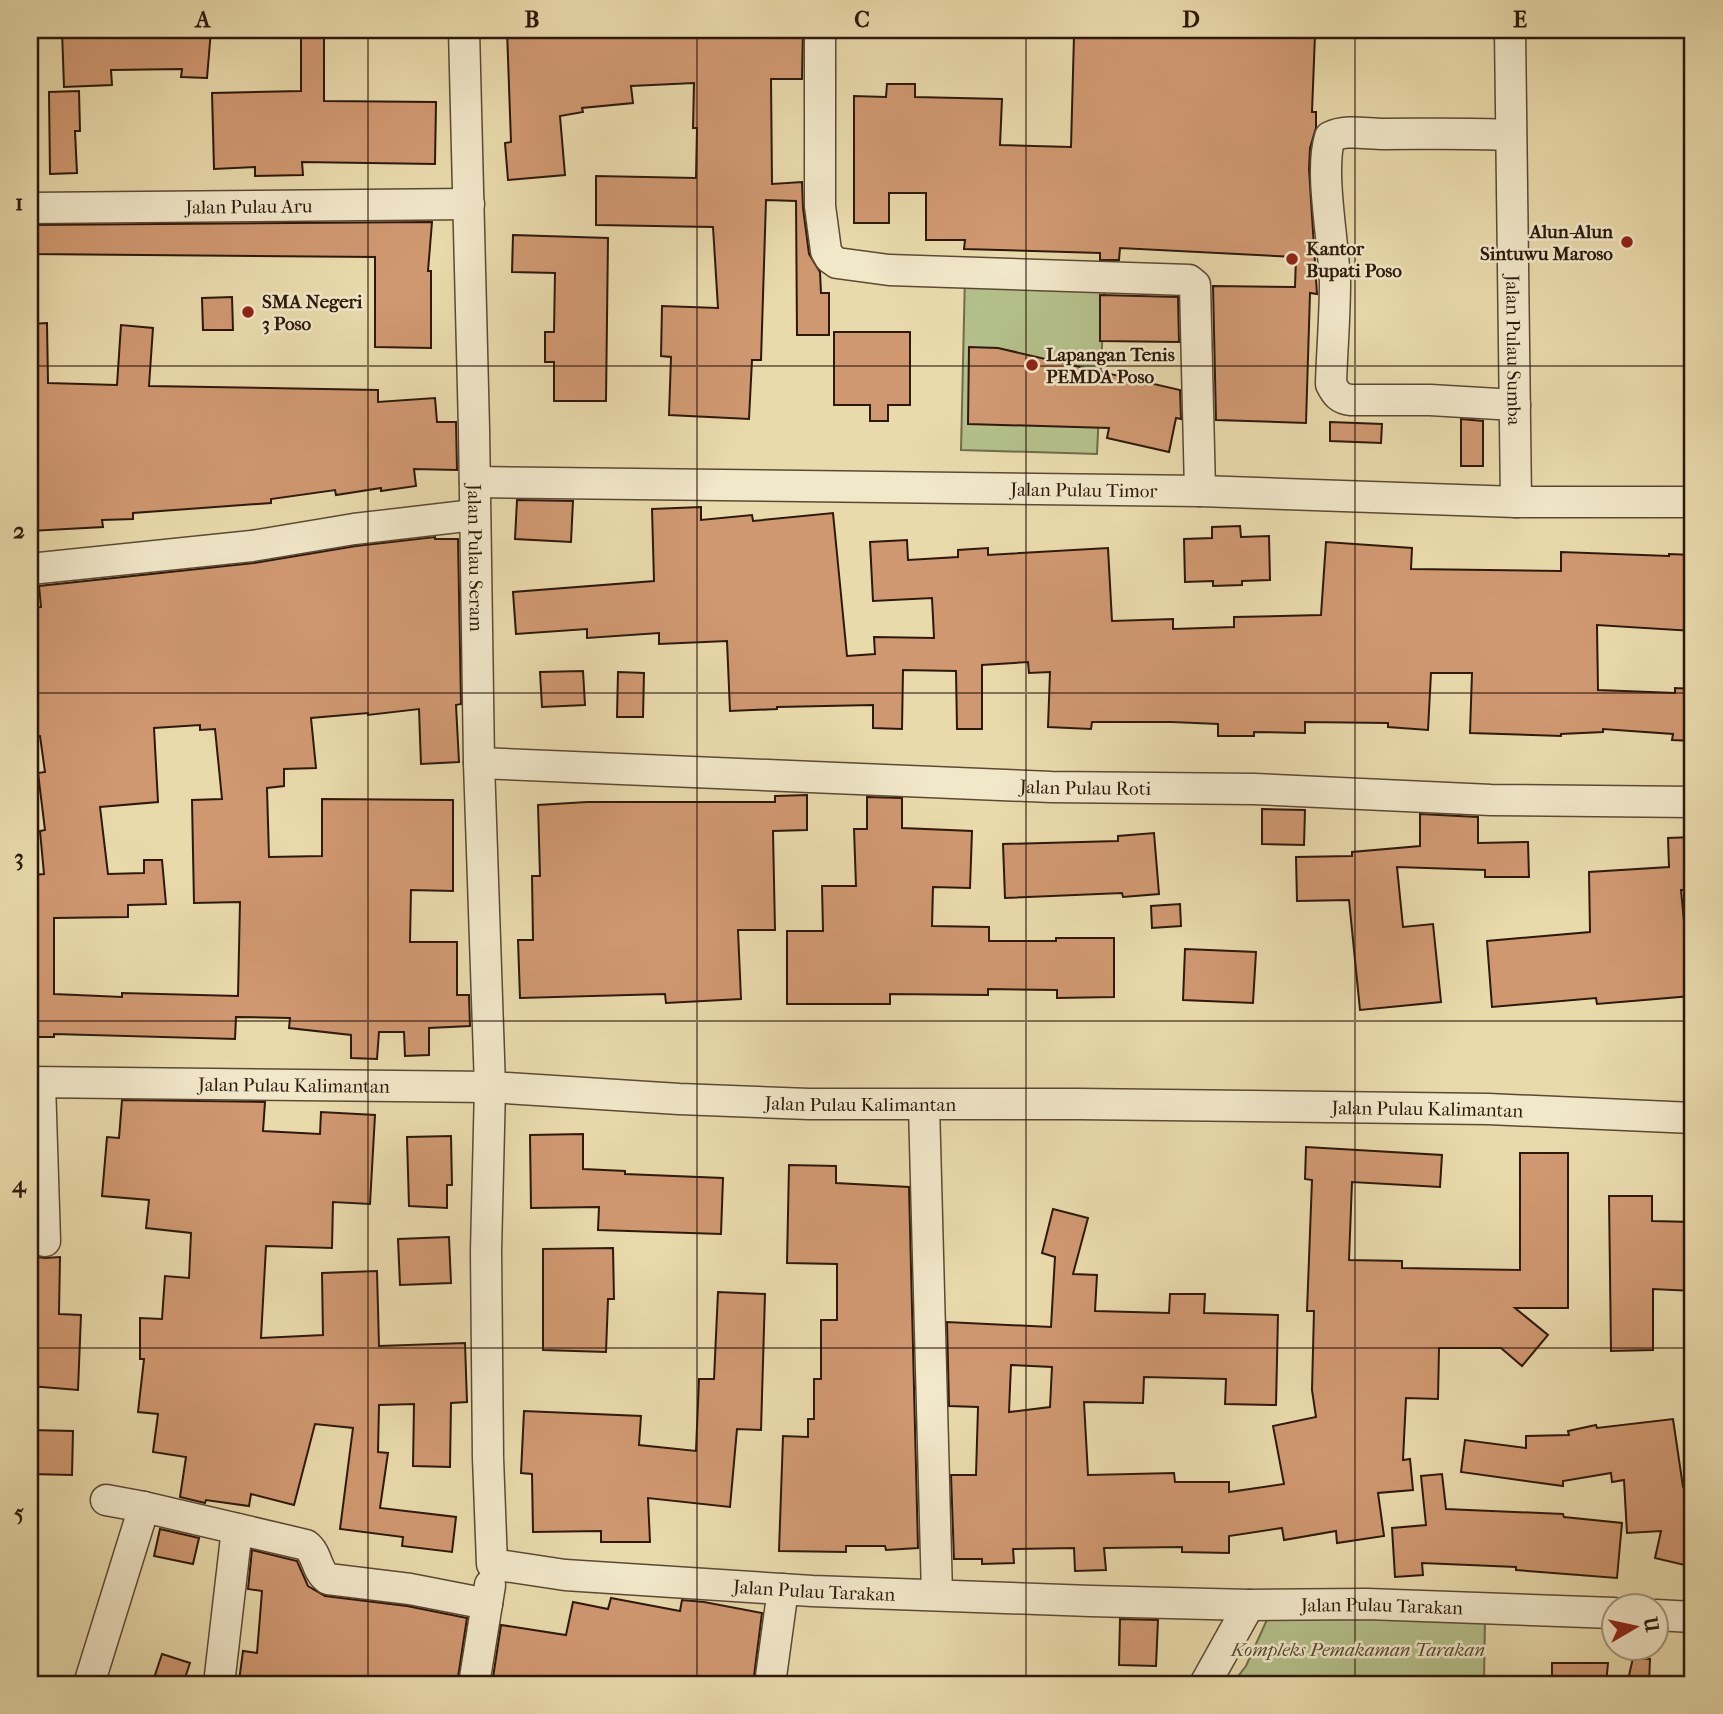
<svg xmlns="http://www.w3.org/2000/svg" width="1723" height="1714" font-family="'IM FELL French Canon',serif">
	<rect width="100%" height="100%" fill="#e9daac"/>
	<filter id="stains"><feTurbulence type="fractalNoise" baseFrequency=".00286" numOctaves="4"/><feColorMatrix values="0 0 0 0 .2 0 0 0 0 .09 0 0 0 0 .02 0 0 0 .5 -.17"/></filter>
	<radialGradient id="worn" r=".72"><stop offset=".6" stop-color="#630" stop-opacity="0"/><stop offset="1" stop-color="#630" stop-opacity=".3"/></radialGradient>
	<path fill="#b4c08b" stroke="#706c4c" stroke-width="2" d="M 965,275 L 1105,280 L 1097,454 L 961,450 Z
		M 1270,1613 L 1485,1615 L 1484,1684 L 1232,1684 L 1246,1666 Z"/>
	<path fill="#d09871" stroke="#2d190c" stroke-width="2" fill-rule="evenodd" d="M 91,30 L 211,30 L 207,78 L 181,77 L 182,69 L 111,70 L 112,85 L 64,87 L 62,31 Z
		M 301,30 L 324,30 L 324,101 L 436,102 L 435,164 L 302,162 L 303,175 L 255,176 L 255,167 L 214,169 L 212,93 L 301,91 Z
		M 507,30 L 803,30 L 802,79 L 771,79 L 772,184 L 802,182 L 803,208 L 809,254 L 820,272 L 821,293 L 829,293 L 829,335 L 797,335 L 796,201 L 766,200 L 761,360 L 752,360 L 749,419 L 669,415 L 671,357 L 661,356 L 662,306 L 718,308 L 713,227 L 596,225 L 596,176 L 696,178 L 697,128 L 693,128 L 694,83 L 631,86 L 633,103 L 582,108 L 583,112 L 560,116 L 565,175 L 508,180 L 505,143 L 511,142 Z
		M 1124,30 L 1315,35 L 1312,112 L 1316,112 L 1316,128 L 1310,148 L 1309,169 L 1317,294 L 1310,293 L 1306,423 L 1216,420 L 1213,286 L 1295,287 L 1296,257 L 1120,248 L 1119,260 L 1100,260 L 1100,253 L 964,249 L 965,240 L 926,240 L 926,193 L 889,193 L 889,223 L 854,223 L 854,96 L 886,97 L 887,84 L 915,84 L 915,97 L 1002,99 L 1000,145 L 1071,147 L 1074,36 L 1124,37 Z
		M 79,91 L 80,131 L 75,131 L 77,173 L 50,174 L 49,92 Z
		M 432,222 L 428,271 L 431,271 L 431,348 L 375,347 L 375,257 L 30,254 L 30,225 Z
		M 513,235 L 608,238 L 606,401 L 554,401 L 554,362 L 545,362 L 545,332 L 554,332 L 555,273 L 512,272 Z
		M 1100,295 L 1178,297 L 1179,342 L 1100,341 Z
		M 232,297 L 233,330 L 203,330 L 202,298 Z
		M 47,323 L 48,383 L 117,385 L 121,325 L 153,328 L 149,386 L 378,390 L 378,402 L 435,398 L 437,422 L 456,422 L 457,470 L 414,469 L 416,486 L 381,491 L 381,488 L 336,495 L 335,490 L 271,499 L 271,503 L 133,513 L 133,519 L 102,520 L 103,527 L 30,531 L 30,324 Z
		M 834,332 L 910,332 L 910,405 L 888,405 L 888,421 L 870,421 L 870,405 L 834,405 Z
		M 969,347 L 998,348 L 1180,390 L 1181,419 L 1176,418 L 1169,452 L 1107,438 L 1109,428 L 968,424 Z
		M 1461,419 L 1483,421 L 1483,466 L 1461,466 Z
		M 1330,422 L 1382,424 L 1381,443 L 1330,441 Z
		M 517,500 L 573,501 L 571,542 L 515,539 Z
		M 701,507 L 701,520 L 752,515 L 753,521 L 833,513 L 847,656 L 875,654 L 874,637 L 934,638 L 932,598 L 873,601 L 870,542 L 907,540 L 908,560 L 958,557 L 958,550 L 988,548 L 988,555 L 1108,548 L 1112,621 L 1173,619 L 1173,629 L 1234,627 L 1234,617 L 1321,615 L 1326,542 L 1412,548 L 1411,569 L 1561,571 L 1561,552 L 1669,556 L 1669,554 L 1693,555 L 1693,631 L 1597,625 L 1598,690 L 1675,693 L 1675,688 L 1693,689 L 1693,741 L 1672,740 L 1673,734 L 1603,729 L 1603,732 L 1561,734 L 1561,736 L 1470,733 L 1472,673 L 1431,673 L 1428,730 L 1388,727 L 1388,723 L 1305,722 L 1305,733 L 1254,732 L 1254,736 L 1218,736 L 1218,724 L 1172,722 L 1092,722 L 1091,729 L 1048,727 L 1050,672 L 1029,673 L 1028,662 L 982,665 L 982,729 L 957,729 L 956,671 L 903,670 L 902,729 L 873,728 L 873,705 L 777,707 L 777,709 L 730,711 L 727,641 L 659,644 L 659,633 L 587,638 L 587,629 L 516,634 L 513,592 L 654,581 L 652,509 Z
		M 1240,526 L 1241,537 L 1269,536 L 1270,580 L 1242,581 L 1242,585 L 1213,586 L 1213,581 L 1185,582 L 1184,539 L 1212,538 L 1212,527 Z
		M 435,537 L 435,539 L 458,539 L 461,704 L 456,705 L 459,762 L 421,764 L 419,709 L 368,715 L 368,713 L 311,718 L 316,768 L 284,769 L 284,786 L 267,788 L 269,857 L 322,856 L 322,799 L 453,800 L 453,891 L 411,890 L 410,942 L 457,942 L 457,995 L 469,995 L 470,1026 L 429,1028 L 429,1055 L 405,1056 L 404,1032 L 379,1032 L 377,1059 L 351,1058 L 351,1035 L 289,1028 L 290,1018 L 236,1017 L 235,1039 L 54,1034 L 54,1037 L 30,1037 L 30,875 L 44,874 L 40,831 L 45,830 L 38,773 L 45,772 L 40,736 L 30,737 L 30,609 L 41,607 L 39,586 L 254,563 L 356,546 ZM 200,725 L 200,730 L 215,729 L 222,799 L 192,800 L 194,903 L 240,902 L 238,996 L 122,993 L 122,997 L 54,994 L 54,918 L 128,917 L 128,905 L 166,904 L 162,860 L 144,860 L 144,873 L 108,874 L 100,807 L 158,802 L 154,728 Z
		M 583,671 L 585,705 L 542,707 L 540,672 Z
		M 618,672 L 644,673 L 643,717 L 617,717 Z
		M 807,795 L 807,830 L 773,831 L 775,930 L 738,930 L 741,999 L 666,1003 L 665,994 L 520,998 L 518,940 L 533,940 L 532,876 L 540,876 L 538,805 L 587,802 L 775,802 L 775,796 Z
		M 867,797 L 902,798 L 902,828 L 972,831 L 970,888 L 933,887 L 932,926 L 989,927 L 989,941 L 1056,941 L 1056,938 L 1114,938 L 1114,997 L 1057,998 L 1057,990 L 988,989 L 988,995 L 890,994 L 890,1004 L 787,1004 L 787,931 L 823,931 L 822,886 L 856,886 L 854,829 L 867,829 Z
		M 1262,809 L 1305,810 L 1304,845 L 1262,844 Z
		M 1420,814 L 1478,817 L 1478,843 L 1528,842 L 1529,877 L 1485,877 L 1485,870 L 1397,867 L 1403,927 L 1433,924 L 1441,1002 L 1360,1010 L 1349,900 L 1297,901 L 1296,857 L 1352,856 L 1352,852 L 1420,846 Z
		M 1154,833 L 1159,894 L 1123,897 L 1122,893 L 1005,898 L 1003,844 L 1118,841 L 1118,836 Z
		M 1693,837 L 1693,890 L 1681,890 L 1691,996 L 1597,1004 L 1596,998 L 1492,1007 L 1487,941 L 1590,932 L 1589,872 L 1669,867 L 1668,838 Z
		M 1180,904 L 1181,926 L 1152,928 L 1151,906 Z
		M 1185,949 L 1256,952 L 1253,1003 L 1183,1000 Z
		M 122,1100 L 265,1102 L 263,1131 L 320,1134 L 321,1112 L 375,1115 L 370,1204 L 333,1202 L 332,1248 L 266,1246 L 261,1338 L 323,1335 L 322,1273 L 377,1271 L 379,1346 L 465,1343 L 467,1402 L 451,1403 L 450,1467 L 413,1466 L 414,1404 L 379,1405 L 378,1452 L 388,1453 L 380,1508 L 456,1517 L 452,1552 L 402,1546 L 403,1537 L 340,1529 L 353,1428 L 315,1424 L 294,1505 L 251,1494 L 249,1506 L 206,1500 L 205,1503 L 180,1497 L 186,1457 L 153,1452 L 158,1414 L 138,1412 L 144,1359 L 140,1359 L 140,1318 L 162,1319 L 165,1276 L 189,1278 L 191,1233 L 146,1228 L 149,1200 L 102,1196 L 107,1137 L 119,1138 Z
		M 583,1134 L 583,1169 L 625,1171 L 625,1174 L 723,1178 L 721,1234 L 598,1230 L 599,1207 L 531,1208 L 530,1135 Z
		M 451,1136 L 452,1185 L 447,1185 L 447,1208 L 409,1206 L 407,1137 Z
		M 1306,1147 L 1442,1155 L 1440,1187 L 1352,1182 L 1349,1260 L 1402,1261 L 1402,1268 L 1520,1270 L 1520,1153 L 1568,1153 L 1568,1308 L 1515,1308 L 1548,1335 L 1522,1366 L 1501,1348 L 1439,1348 L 1438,1399 L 1406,1398 L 1403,1460 L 1410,1459 L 1413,1490 L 1378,1493 L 1384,1536 L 1337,1543 L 1336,1531 L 1284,1540 L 1282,1528 L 1229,1536 L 1229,1553 L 1182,1552 L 1182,1547 L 1104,1548 L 1106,1570 L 1075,1571 L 1074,1548 L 1013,1549 L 1014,1563 L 982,1564 L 982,1559 L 954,1559 L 951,1475 L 976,1475 L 978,1407 L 949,1406 L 947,1322 L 1051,1327 L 1055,1257 L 1042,1253 L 1053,1209 L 1088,1218 L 1073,1274 L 1097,1275 L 1095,1311 L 1169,1313 L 1170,1294 L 1205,1294 L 1204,1313 L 1278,1315 L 1276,1405 L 1225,1404 L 1226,1379 L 1144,1377 L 1143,1403 L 1084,1402 L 1088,1475 L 1174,1473 L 1175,1482 L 1229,1482 L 1229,1492 L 1284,1484 L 1273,1426 L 1316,1417 L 1312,1390 L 1314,1311 L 1307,1311 L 1312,1180 L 1305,1179 ZM 1011,1365 L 1052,1367 L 1050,1407 L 1009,1412 Z
		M 789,1165 L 836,1166 L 836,1183 L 909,1187 L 918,1548 L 886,1550 L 885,1546 L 846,1546 L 846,1552 L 779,1551 L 783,1436 L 808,1437 L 808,1419 L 814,1419 L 814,1379 L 821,1379 L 821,1320 L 837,1320 L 837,1264 L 787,1263 Z
		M 1609,1196 L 1652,1196 L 1652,1221 L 1693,1222 L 1693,1291 L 1653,1289 L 1653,1350 L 1611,1351 Z
		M 449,1237 L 451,1283 L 400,1285 L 398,1239 Z
		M 613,1248 L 614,1299 L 608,1299 L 606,1352 L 543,1350 L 543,1249 Z
		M 30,1256 L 45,1258 L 60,1257 L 59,1314 L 81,1315 L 78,1390 L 30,1386 L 30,1349 L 34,1349 L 36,1306 L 30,1306 Z
		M 718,1292 L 765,1294 L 761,1430 L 737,1429 L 730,1507 L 648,1498 L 650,1542 L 601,1542 L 601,1531 L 533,1532 L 532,1474 L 521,1473 L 524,1411 L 641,1416 L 639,1445 L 696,1451 L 699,1379 L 714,1379 Z
		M 1673,1419 L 1683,1487 L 1693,1489 L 1693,1567 L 1655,1558 L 1661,1531 L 1627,1533 L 1624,1480 L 1612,1482 L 1611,1473 L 1563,1481 L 1563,1486 L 1461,1472 L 1465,1440 L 1526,1448 L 1526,1436 L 1569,1435 L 1568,1431 L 1596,1425 L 1597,1428 Z
		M 30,1430 L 73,1431 L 72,1475 L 30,1474 Z
		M 1442,1474 L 1446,1509 L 1563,1514 L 1564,1517 L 1622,1523 L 1617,1578 L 1516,1570 L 1516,1567 L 1422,1563 L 1423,1575 L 1395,1577 L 1392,1528 L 1426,1525 L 1421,1476 Z
		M 160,1529 L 199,1538 L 193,1564 L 154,1556 Z
		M 252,1550 L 297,1561 L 308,1586 L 325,1596 L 407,1606 L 467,1618 L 457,1684 L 265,1684 L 239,1681 L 243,1651 L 257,1653 L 262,1591 L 248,1589 Z
		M 611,1598 L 680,1611 L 682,1600 L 704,1602 L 762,1613 L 753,1684 L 492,1684 L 501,1625 L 566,1635 L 573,1602 L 608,1609 Z
		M 1120,1619 L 1158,1620 L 1156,1666 L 1119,1665 Z
		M 162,1654 L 190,1663 L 183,1684 L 152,1684 Z
		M 1633,1658 L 1650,1659 L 1649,1684 L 1627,1684 Z
		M 1552,1663 L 1608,1663 L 1606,1684 L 1552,1684 Z"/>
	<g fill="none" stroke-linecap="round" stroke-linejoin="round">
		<g stroke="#5c4934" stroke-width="33">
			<g id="minor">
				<path id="s1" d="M 464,30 L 474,429 L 479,763 L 490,1087 L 486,1251 L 488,1458 L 492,1564 L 565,1575 L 812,1591 L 1091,1601 L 1249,1605 L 1367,1604 L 1614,1613"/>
				<path d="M 820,30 L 820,206 L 826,251 L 830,258 L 837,263 L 889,270 L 1189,280 L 1195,285 L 1200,491"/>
				<path id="s2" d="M 1510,30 L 1516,502"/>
				<path d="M 1510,135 C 1467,133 1427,134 1384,134 C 1366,134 1346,129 1330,137 C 1319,171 1334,243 1335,282 C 1335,316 1332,350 1331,384 C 1336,394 1340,399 1351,400 L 1430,400 L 1515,405"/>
				<path id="s3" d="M 30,208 L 469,204"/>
				<path id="s4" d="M 475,482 L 1200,491 L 1516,502 L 1693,502"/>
				<path d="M 30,569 L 252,546 L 354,529 L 474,515"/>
				<path id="s5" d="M 479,763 L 1051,787 L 1254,789 L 1491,800 L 1693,802"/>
				<path id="s6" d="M 30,1082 L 490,1087 L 679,1099 L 809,1104 L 1079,1104 L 1488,1109 L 1693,1118"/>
				<path d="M 40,1083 L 45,1241"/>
				<path d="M 924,1105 L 937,1595"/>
				<path d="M 106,1500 L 144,1507 L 306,1545 C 318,1554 316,1571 328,1579 L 410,1589 L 487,1604"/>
				<path d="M 1656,1615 L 1693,1617"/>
				<path d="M 89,1684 L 144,1507"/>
				<path d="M 219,1684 L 237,1529"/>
				<path d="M 474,1684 L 490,1585"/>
				<path d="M 770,1684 L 783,1589"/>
				<path d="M 1205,1684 L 1249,1605"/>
			</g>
		</g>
		<use href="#minor" stroke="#f1e7c9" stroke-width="30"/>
	</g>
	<path fill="none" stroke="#2d190c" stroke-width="2" stroke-opacity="0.55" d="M 368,30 L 368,1684M 697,30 L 697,1684M 1026,30 L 1026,1684M 1355,30 L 1355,1684M 30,366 L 1693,366M 30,693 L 1693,693M 30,1021 L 1693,1021M 30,1348 L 1693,1348"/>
	<g fill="#8f2418" stroke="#f1e7c9" stroke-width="2.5">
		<circle cx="1627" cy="242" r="7"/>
		<circle cx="1292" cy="259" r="7"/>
		<circle cx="248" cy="312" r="7"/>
		<circle cx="1032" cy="365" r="7"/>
	</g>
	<g text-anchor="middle" stroke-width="5" stroke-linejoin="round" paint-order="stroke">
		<g font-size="19" fill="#2d190c" stroke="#f1e7c9">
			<text dy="7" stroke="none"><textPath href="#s3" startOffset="219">Jalan Pulau Aru</textPath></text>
			<text dy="7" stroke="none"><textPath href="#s2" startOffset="320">Jalan Pulau Sumba</textPath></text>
			<text dy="7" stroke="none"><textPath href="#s4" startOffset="609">Jalan Pulau Timor</textPath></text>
			<text dy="7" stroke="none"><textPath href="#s1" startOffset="528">Jalan Pulau Seram</textPath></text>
			<text dy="7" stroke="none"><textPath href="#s5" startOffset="607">Jalan Pulau Roti</textPath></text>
			<text dy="7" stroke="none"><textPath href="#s6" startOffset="264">Jalan Pulau Kalimantan</textPath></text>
			<text dy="7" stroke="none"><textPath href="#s6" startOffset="831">Jalan Pulau Kalimantan</textPath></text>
			<text dy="7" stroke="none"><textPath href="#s6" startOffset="1398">Jalan Pulau Kalimantan</textPath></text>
			<text dy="7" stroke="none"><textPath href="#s1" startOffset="1858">Jalan Pulau Tarakan</textPath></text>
			<text dy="7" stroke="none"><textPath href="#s1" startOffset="2426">Jalan Pulau Tarakan</textPath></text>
		</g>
		<g font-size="19" font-weight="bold" fill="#2d190c" stroke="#f1e7c9" text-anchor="start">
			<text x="1613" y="238" text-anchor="end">Alun-Alun<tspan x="1613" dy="22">Sintuwu Maroso</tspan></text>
			<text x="1306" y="255">Kantor<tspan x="1306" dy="22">Bupati Poso</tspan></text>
			<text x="262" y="308">SMA Negeri<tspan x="262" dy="22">3 Poso</tspan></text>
			<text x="1046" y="361">Lapangan Tenis<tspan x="1046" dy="22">PEMDA Poso</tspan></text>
		</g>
		<g font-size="19" font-style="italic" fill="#564b32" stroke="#f1e7c9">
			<text x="1358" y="1656">Kompleks Pemakaman Tarakan</text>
		</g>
	</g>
	<rect width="1723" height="1714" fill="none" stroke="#e9daac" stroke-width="77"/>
	<g transform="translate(1635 1627) rotate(81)"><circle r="33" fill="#f1e7c9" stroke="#a3957d" stroke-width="2"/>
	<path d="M0-5L12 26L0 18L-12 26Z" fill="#8f2418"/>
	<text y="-10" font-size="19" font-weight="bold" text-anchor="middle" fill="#2d190c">U</text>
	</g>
	<rect x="38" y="38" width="1646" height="1638" fill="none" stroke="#2d190c" stroke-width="2.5"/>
	<g font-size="23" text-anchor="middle" font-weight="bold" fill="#2d190c">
		<text x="203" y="27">A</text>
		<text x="532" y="27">B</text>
		<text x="862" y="27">C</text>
		<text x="1191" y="27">D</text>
		<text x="1520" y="27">E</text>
		<text x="19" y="210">1</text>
		<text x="19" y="538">2</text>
		<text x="19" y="865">3</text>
		<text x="19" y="1192">4</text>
		<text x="19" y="1520">5</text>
	</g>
	<rect width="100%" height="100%" filter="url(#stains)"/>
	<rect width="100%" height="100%" fill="url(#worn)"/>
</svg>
